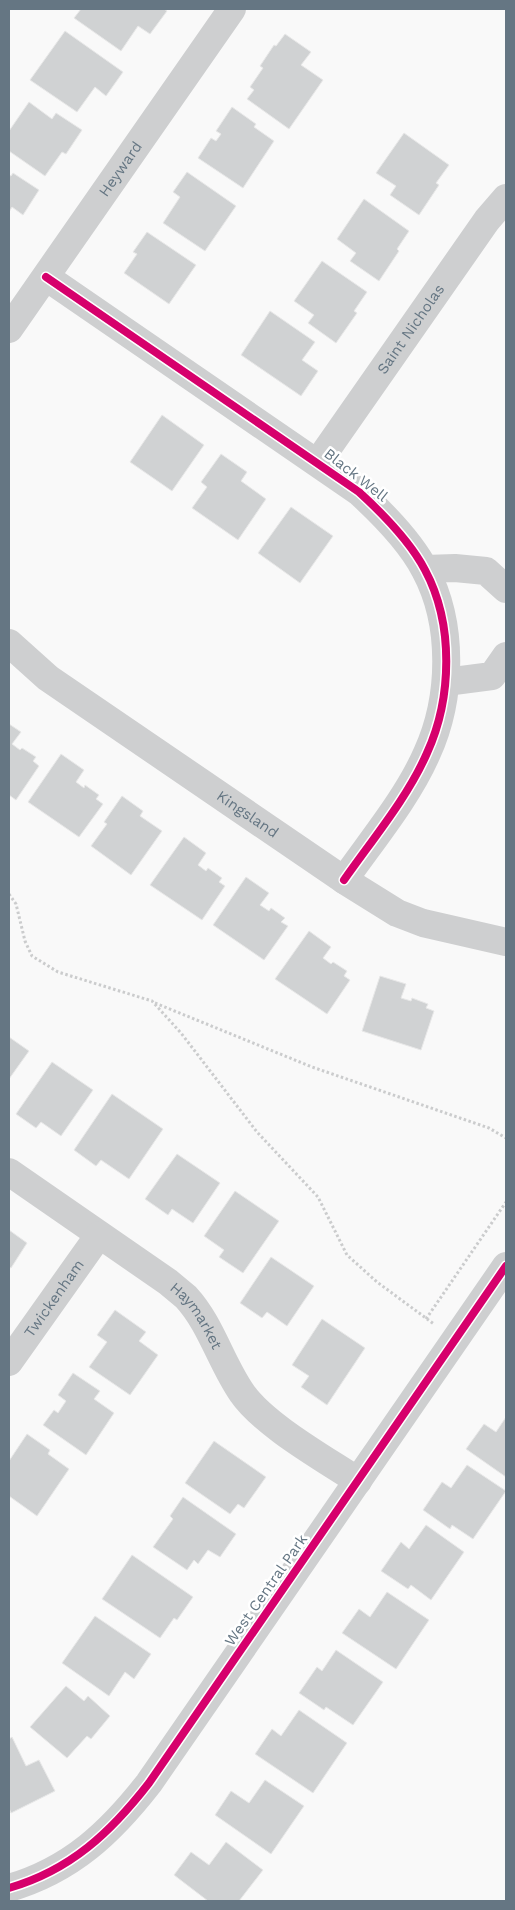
<svg xmlns="http://www.w3.org/2000/svg" width="515" height="1910" font-family="'Work Sans',sans-serif">
	<rect width="100%" height="100%" fill="#f9f9f9"/>
	<path fill="#d0d2d3" stroke="#e8e8e8" d="M 81,9 L 164,9 L 167,11 L 150,34 L 138,26 L 121,51 L 74,18 Z
		M 65,31 L 123,72 L 106,96 L 95,87 L 77,112 L 30,80 Z
		M 285,34 L 311,52 L 301,65 L 323,80 L 289,129 L 247,99 L 254,90 L 250,87 L 263,68 L 260,66 L 274,45 L 276,46 Z
		M 29,102 L 52,119 L 56,113 L 82,130 L 66,154 L 62,152 L 45,176 L 9,151 L 9,131 Z
		M 232,107 L 256,124 L 254,127 L 274,141 L 243,188 L 198,158 L 211,138 L 216,141 L 221,134 L 216,131 Z
		M 404,133 L 449,165 L 436,183 L 439,185 L 419,215 L 390,195 L 396,186 L 376,173 Z
		M 187,172 L 236,206 L 205,251 L 163,223 L 180,197 L 173,192 Z
		M 13,173 L 39,190 L 23,215 L 12,207 L 9,212 L 9,175 L 11,176 Z
		M 364,199 L 409,231 L 397,249 L 399,251 L 379,281 L 350,261 L 356,253 L 337,239 Z
		M 147,232 L 196,265 L 169,304 L 124,273 L 137,254 L 133,252 Z
		M 322,261 L 367,292 L 354,311 L 357,313 L 336,343 L 308,323 L 314,315 L 294,301 Z
		M 270,311 L 315,342 L 302,360 L 318,371 L 301,396 L 241,355 Z
		M 162,415 L 204,445 L 172,491 L 130,462 Z
		M 221,454 L 247,472 L 241,481 L 266,499 L 238,540 L 192,508 L 207,487 L 201,482 Z
		M 291,507 L 333,536 L 300,583 L 258,553 Z
		M 9,724 L 21,732 L 12,744 L 20,750 L 22,748 L 36,757 L 33,761 L 39,766 L 16,800 L 9,795 Z
		M 61,754 L 84,770 L 76,782 L 84,788 L 85,785 L 99,795 L 96,799 L 103,804 L 79,837 L 28,802 Z
		M 122,796 L 143,811 L 140,816 L 162,831 L 131,875 L 91,846 L 107,824 L 104,822 Z
		M 184,837 L 206,853 L 198,865 L 206,871 L 208,868 L 222,878 L 219,882 L 225,886 L 202,920 L 150,885 Z
		M 246,877 L 269,893 L 260,905 L 269,911 L 271,908 L 285,918 L 281,922 L 288,926 L 264,960 L 213,925 Z
		M 309,931 L 331,947 L 323,958 L 331,964 L 333,962 L 347,971 L 344,976 L 350,980 L 327,1014 L 275,979 Z
		M 380,976 L 406,984 L 401,998 L 411,1001 L 412,998 L 428,1004 L 426,1008 L 434,1011 L 421,1050 L 362,1031 Z
		M 9,1037 L 29,1051 L 9,1079 Z
		M 52,1062 L 93,1090 L 61,1136 L 41,1122 L 36,1128 L 16,1114 Z
		M 112,1094 L 163,1129 L 129,1179 L 101,1160 L 96,1166 L 74,1150 Z
		M 177,1154 L 220,1183 L 193,1223 L 172,1209 L 168,1215 L 145,1199 Z
		M 235,1191 L 279,1221 L 243,1273 L 219,1257 L 224,1250 L 204,1236 Z
		M 9,1230 L 27,1243 L 11,1268 L 9,1267 Z
		M 271,1257 L 314,1286 L 287,1326 L 267,1312 L 262,1318 L 240,1303 Z
		M 115,1310 L 146,1332 L 139,1341 L 158,1355 L 130,1395 L 89,1367 L 107,1342 L 97,1335 Z
		M 322,1319 L 365,1348 L 327,1405 L 301,1387 L 309,1376 L 292,1365 Z
		M 73,1373 L 100,1391 L 94,1399 L 114,1413 L 86,1455 L 43,1425 L 54,1410 L 58,1413 L 66,1401 L 58,1395 Z
		M 506,1417 L 506,1477 L 466,1449 L 484,1424 L 496,1432 Z
		M 27,1434 L 50,1450 L 48,1454 L 69,1469 L 37,1516 L 9,1496 L 9,1461 Z
		M 214,1441 L 266,1477 L 244,1508 L 238,1504 L 230,1514 L 185,1483 Z
		M 467,1465 L 506,1491 L 473,1539 L 452,1525 L 450,1529 L 423,1510 L 442,1482 L 451,1488 Z
		M 183,1497 L 236,1534 L 220,1557 L 208,1550 L 198,1564 L 194,1560 L 187,1570 L 153,1547 L 173,1519 L 170,1516 Z
		M 426,1525 L 464,1552 L 431,1600 L 411,1585 L 408,1589 L 381,1571 L 401,1542 L 409,1549 Z
		M 132,1555 L 193,1597 L 177,1620 L 174,1618 L 160,1638 L 102,1599 Z
		M 387,1592 L 429,1620 L 396,1669 L 342,1633 L 359,1609 L 370,1617 Z
		M 95,1616 L 151,1654 L 134,1679 L 125,1672 L 109,1696 L 62,1663 Z
		M 336,1650 L 383,1682 L 353,1725 L 326,1707 L 324,1710 L 299,1693 L 317,1667 L 322,1671 Z
		M 66,1686 L 84,1701 L 88,1696 L 110,1716 L 91,1739 L 87,1736 L 67,1758 L 30,1727 Z
		M 299,1710 L 347,1743 L 313,1793 L 255,1754 L 272,1729 L 281,1736 Z
		M 12,1737 L 26,1766 L 39,1760 L 55,1791 L 11,1813 L 9,1808 L 9,1739 Z
		M 265,1780 L 304,1806 L 271,1854 L 215,1815 L 231,1791 L 249,1803 Z
		M 226,1842 L 263,1870 L 239,1901 L 208,1901 L 174,1875 L 191,1852 L 209,1865 Z"/>
	<g fill="none" stroke-linecap="round" stroke-linejoin="round">
		<path stroke="#cbcccd" stroke-width="3" stroke-dasharray="2.5 2.5" stroke-linecap="butt" d="M 9,894 L 16,904 L 25,941 L 32,956 L 58,972 L 152,1001 L 181,1033 L 257,1132 L 318,1197 L 347,1255 L 377,1282 L 434,1324
			M 155,1003 L 312,1067 L 489,1128 L 506,1138
			M 426,1319 L 506,1202"/>
		<g stroke="#cecfd0" stroke-width="28">
			<path d="M 46,277 L 359,492 C 383,514 410,541 425,570 C 454,624 452,698 427,753 C 408,797 372,840 344,880"/>
			<path id="s1" d="M 9,329 L 232,9"/>
			<path id="s2" d="M 318,462 L 487,220 L 506,198"/>
			<path d="M 425,569 L 455,568 L 486,571 L 506,589"/>
			<path id="s3" d="M 9,643 L 48,678 L 344,880 L 397,913 L 423,923 L 506,942"/>
			<path d="M 446,682 L 492,676 L 506,656"/>
			<path id="s4" d="M 9,1172 L 168,1282 C 174,1287 180,1292 186,1297 C 211,1324 221,1363 242,1393 C 264,1425 325,1459 358,1481"/>
			<path id="s5" d="M 9,1362 L 99,1235"/>
			<path d="M 9,1888 C 71,1870 111,1832 149,1783 L 506,1266"/>
		</g>
		<g stroke="#fff" stroke-width="11">
			<path id="cycleway" d="M 46,277 L 359,492 C 383,514 410,541 425,570 C 454,624 452,698 427,753 C 408,797 372,840 344,880
				M 9,1888 C 71,1870 111,1832 149,1783 L 506,1266"/>
		</g>
		<use href="#cycleway" stroke="#d6006c" stroke-width="8"/>
	</g>
	<g text-anchor="middle" stroke-width="5" stroke-linejoin="round" paint-order="stroke">
		<g font-size="15" fill="#657683" stroke="#fff">
			<text dy="5" stroke="none"><textPath href="#s1" startOffset="195">Heyward</textPath></text>
			<text dy="5" stroke="none"><textPath href="#s2" startOffset="162">Saint Nicholas</textPath></text>
			<text transform="translate(356 475) rotate(38)" y="5">Black Well</text>
			<text dy="5" stroke="none"><textPath href="#s3" startOffset="294">Kingsland</textPath></text>
			<text dy="5" stroke="none"><textPath href="#s5" startOffset="78">Twickenham</textPath></text>
			<text dy="5" stroke="none"><textPath href="#s4" startOffset="238">Haymarket</textPath></text>
			<text transform="translate(266 1590) rotate(-55)" y="5">West Central Park</text>
		</g>
	</g>
	<rect width="515" height="1910" fill="none" stroke="#657683" stroke-width="20"/>
</svg>
